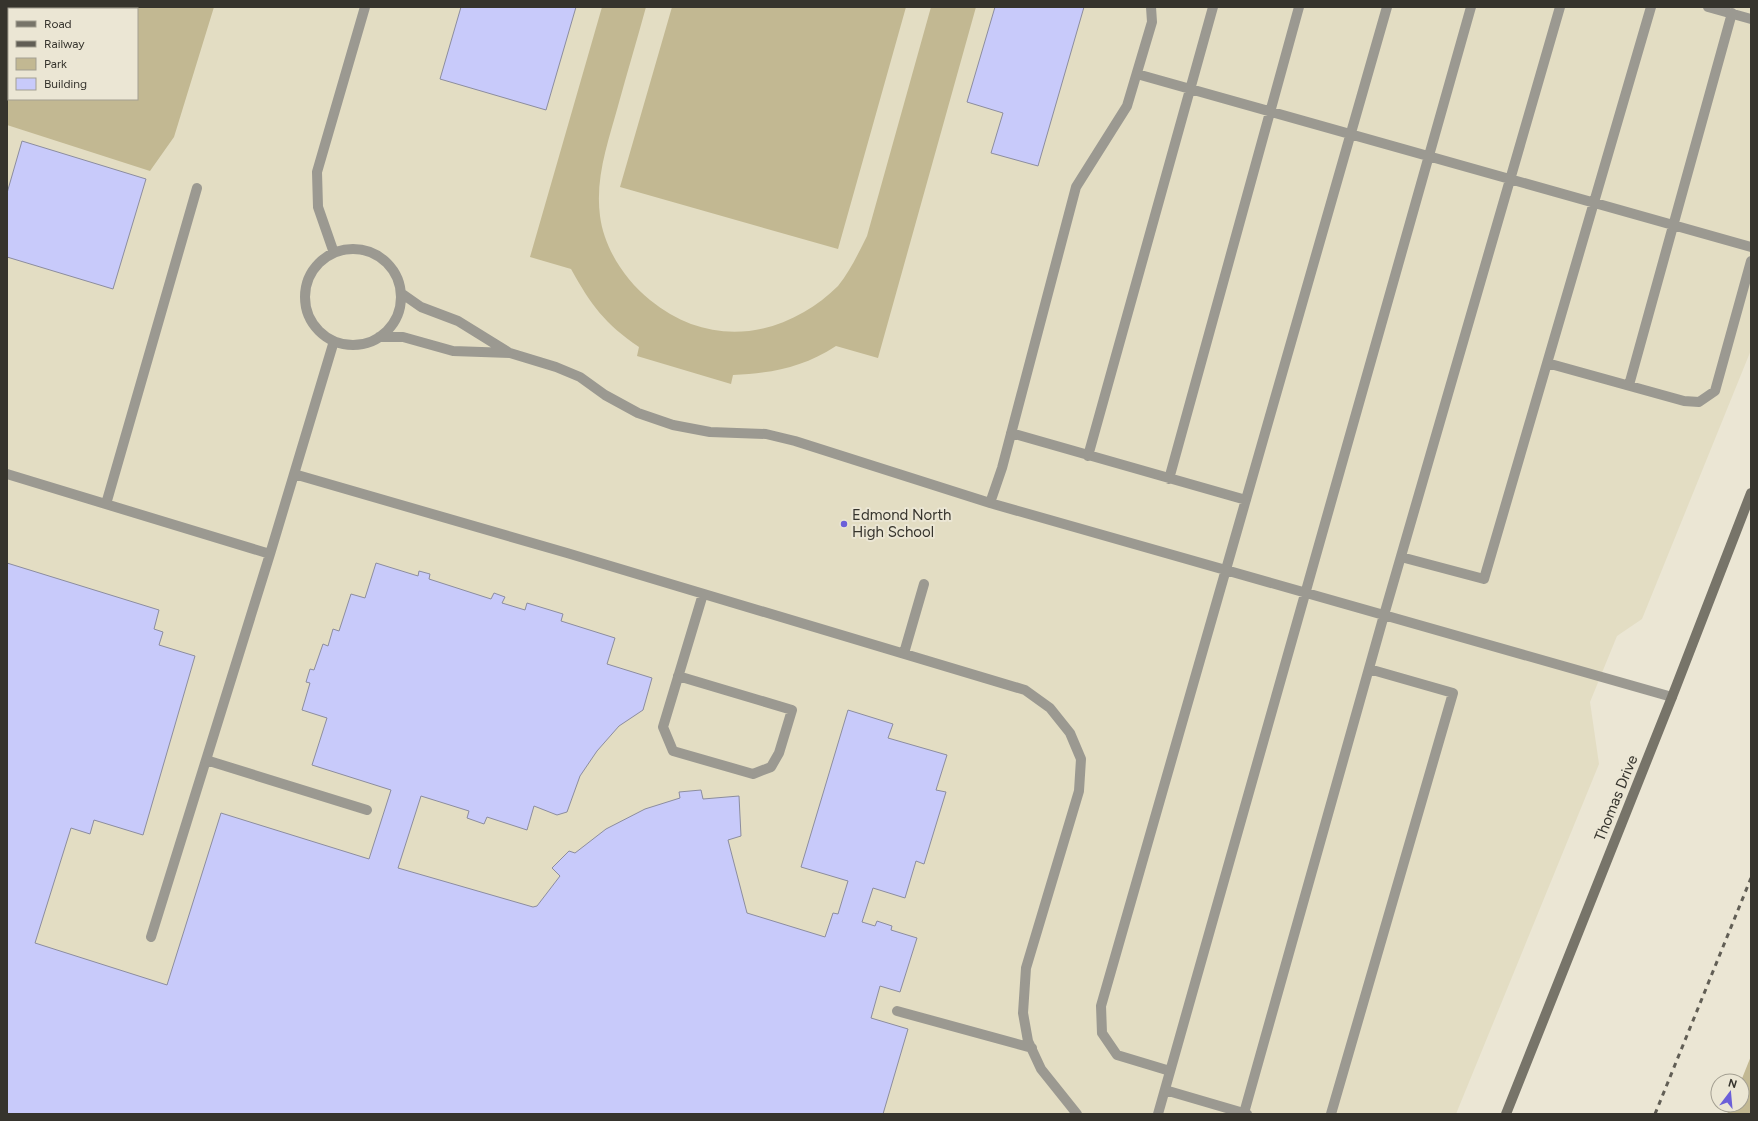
<svg xmlns="http://www.w3.org/2000/svg" width="1758" height="1121" font-family="Figtree,sans-serif">
	<rect width="100%" height="100%" fill="#ebe6d4"/>
	<path fill="#e3ddc3" fill-rule="evenodd" d="M 7,7 L 1751,7 L 1751,350 L 1642,619 L 1617,636 L 1590,702 L 1599,764 L 1456,1114 L 7,1114 ZM 9,9 L 137,9 L 137,99 L 9,99 Z"/>
	<path fill="#c2b892" fill-rule="evenodd" d="M 7,7 L 214,7 L 174,137 L 150,171 L 7,125 ZM 9,9 L 137,9 L 137,99 L 9,99 Z
		M 602,7 L 646,7 C 637,40 627,73 618,106 C 608,142 595,178 600,216 C 604,248 625,280 650,300 C 697,338 752,342 804,312 C 816,305 828,296 838,286 C 850,271 858,254 867,236 L 931,7 L 976,7 L 878,358 L 836,346 C 802,368 772,373 733,375 L 731,384 L 637,356 L 639,347 C 605,324 591,305 571,269 L 530,257 Z
		M 672,7 L 906,7 L 838,249 L 620,187 Z
		M 1751,1056 L 1751,1114 L 1727,1114 L 1731,1105 L 1742,1105 L 1742,1081 L 1741,1081 Z"/>
	<path fill="#c8cafa" stroke="#8c8d9e" d="M 461,7 L 576,7 L 546,110 L 440,79 Z
		M 995,7 L 1084,7 L 1038,166 L 991,153 L 1003,113 L 967,102 Z
		M 22,141 L 146,179 L 113,289 L 7,257 L 7,193 Z
		M 7,563 L 159,610 L 154,629 L 163,632 L 159,645 L 195,656 L 143,835 L 94,820 L 90,834 L 71,828 L 35,943 L 167,985 L 221,813 L 369,859 L 391,790 L 312,765 L 327,718 L 302,710 L 310,683 L 306,682 L 310,669 L 314,670 L 323,644 L 328,646 L 333,629 L 339,631 L 351,594 L 365,598 L 376,563 L 418,576 L 419,571 L 430,574 L 429,579 L 491,599 L 494,593 L 505,597 L 502,603 L 525,610 L 527,603 L 563,614 L 561,621 L 615,638 L 607,664 L 652,678 L 643,710 L 619,726 L 597,751 L 580,776 L 567,812 L 557,815 L 534,806 L 527,830 L 487,817 L 484,824 L 467,818 L 469,811 L 421,796 L 398,868 L 533,907 L 537,906 L 560,876 L 552,868 L 569,851 L 575,853 L 606,829 L 645,809 L 680,798 L 679,792 L 701,790 L 703,799 L 739,796 L 741,836 L 728,840 L 747,913 L 825,937 L 833,913 L 838,914 L 848,881 L 801,867 L 848,710 L 893,724 L 888,738 L 947,755 L 936,790 L 946,792 L 924,864 L 916,861 L 905,898 L 873,888 L 862,922 L 875,926 L 877,921 L 892,926 L 891,930 L 917,938 L 900,992 L 880,986 L 871,1018 L 908,1029 L 883,1114 L 7,1114 Z"/>
	<g fill="none" stroke-linecap="round" stroke-linejoin="round">
		<path stroke="#9b9991" stroke-width="10" d="M 1708,7 L 1751,19
			M 1137,74 L 1751,247
			M305 297a48 48 0 1 1 96 0a48 48 0 1 1-96 0Z
			M 334,253 L 318,207 L 317,172 L 365,7
			M 401,293 L 421,307 L 458,321 L 508,352
			M 379,337 L 403,337 L 453,351 L 510,353 L 556,367 L 580,377 L 605,395 L 638,413 L 673,425 L 710,432 L 766,434 L 795,441 L 990,503 L 1672,697
			M 1547,363 L 1684,401 L 1699,402 L 1715,391 L 1751,261
			M 1629,385 L 1732,13
			M 1011,433 L 1246,500
			M 1088,456 L 1213,7
			M 7,474 L 270,554
			M 294,474 L 567,553 L 1025,690 L 1050,708 L 1070,733 L 1081,759 L 1079,791 L 1026,968 L 1023,1013 L 1028,1041 L 1041,1069 L 1077,1114
			M 1169,479 L 1299,7
			M 990,503 L 1002,468 L 1076,187 L 1127,106 L 1152,22 L 1151,7
			M 106,504 L 197,188
			M 1401,557 L 1484,579 L 1651,7
			M 904,653 L 924,584
			M 678,676 L 792,710 L 779,753 L 771,767 L 753,774 L 673,751 L 663,727 L 703,594
			M 206,760 L 367,810
			M 151,937 L 270,554 L 334,341
			M 897,1011 L 1032,1048
			M 1170,1071 L 1117,1055 L 1102,1033 L 1101,1006 L 1387,7
			M 1165,1090 L 1247,1114
			M 1244,1113 L 1384,615 L 1560,7
			M 1158,1114 L 1471,7
			M 1331,1114 L 1453,693 L 1369,669"/>
		<path stroke="#777469" stroke-width="10" d="M 1506,1114 L 1672,697 L 1751,493"/>
		<path stroke="#615e55" stroke-width="3" stroke-dasharray="5 5" stroke-linecap="butt" d="M 1655,1114 L 1751,878"/>
	</g>
	<circle fill="#6b5fd9" stroke="#ebe6d4" stroke-width="1.5" cx="844" cy="524" r="4"/>
	<g text-anchor="middle" stroke-width="4" stroke-linejoin="round" paint-order="stroke">
		<g font-size="15" fill="#36342d" stroke="#ebe6d4" text-anchor="start">
			<text x="852" y="520">Edmond North<tspan x="852" dy="17">High School</tspan></text>
		</g>
		<g font-size="15" fill="#36342d" stroke="#ebe6d4">
			<text transform="translate(1616 798) rotate(-68)" y="5">Thomas Drive</text>
		</g>
	</g>
	<rect width="1758" height="1121" fill="none" stroke="#36342d" stroke-width="16"/>
	<rect x="8" y="8" width="130" height="92" fill="#ebe6d4" stroke="#a39f91"/>
	<rect x="16" y="21" width="20" height="6" fill="#777469" stroke="#a39f91"/>
	<text x="44" y="28" font-size="12" fill="#36342d">Road</text>
	<rect x="16" y="41" width="20" height="6" fill="#615e55" stroke="#a39f91"/>
	<text x="44" y="48" font-size="12" fill="#36342d">Railway</text>
	<rect x="16" y="58" width="20" height="12" fill="#c2b892" stroke="#a39f91"/>
	<text x="44" y="68" font-size="12" fill="#36342d">Park</text>
	<rect x="16" y="78" width="20" height="12" fill="#c8cafa" stroke="#a39f91"/>
	<text x="44" y="88" font-size="12" fill="#36342d">Building</text>
	<g transform="translate(1730 1093) rotate(16)"><circle r="19" fill="#ebe6d4" stroke="#a39f91"/>
	<path d="M0-3L7 15L0 10L-7 15Z" fill="#6b5fd9"/>
	<text y="-6" font-size="11" font-weight="bold" text-anchor="middle" fill="#36342d">N</text>
	</g>
</svg>
